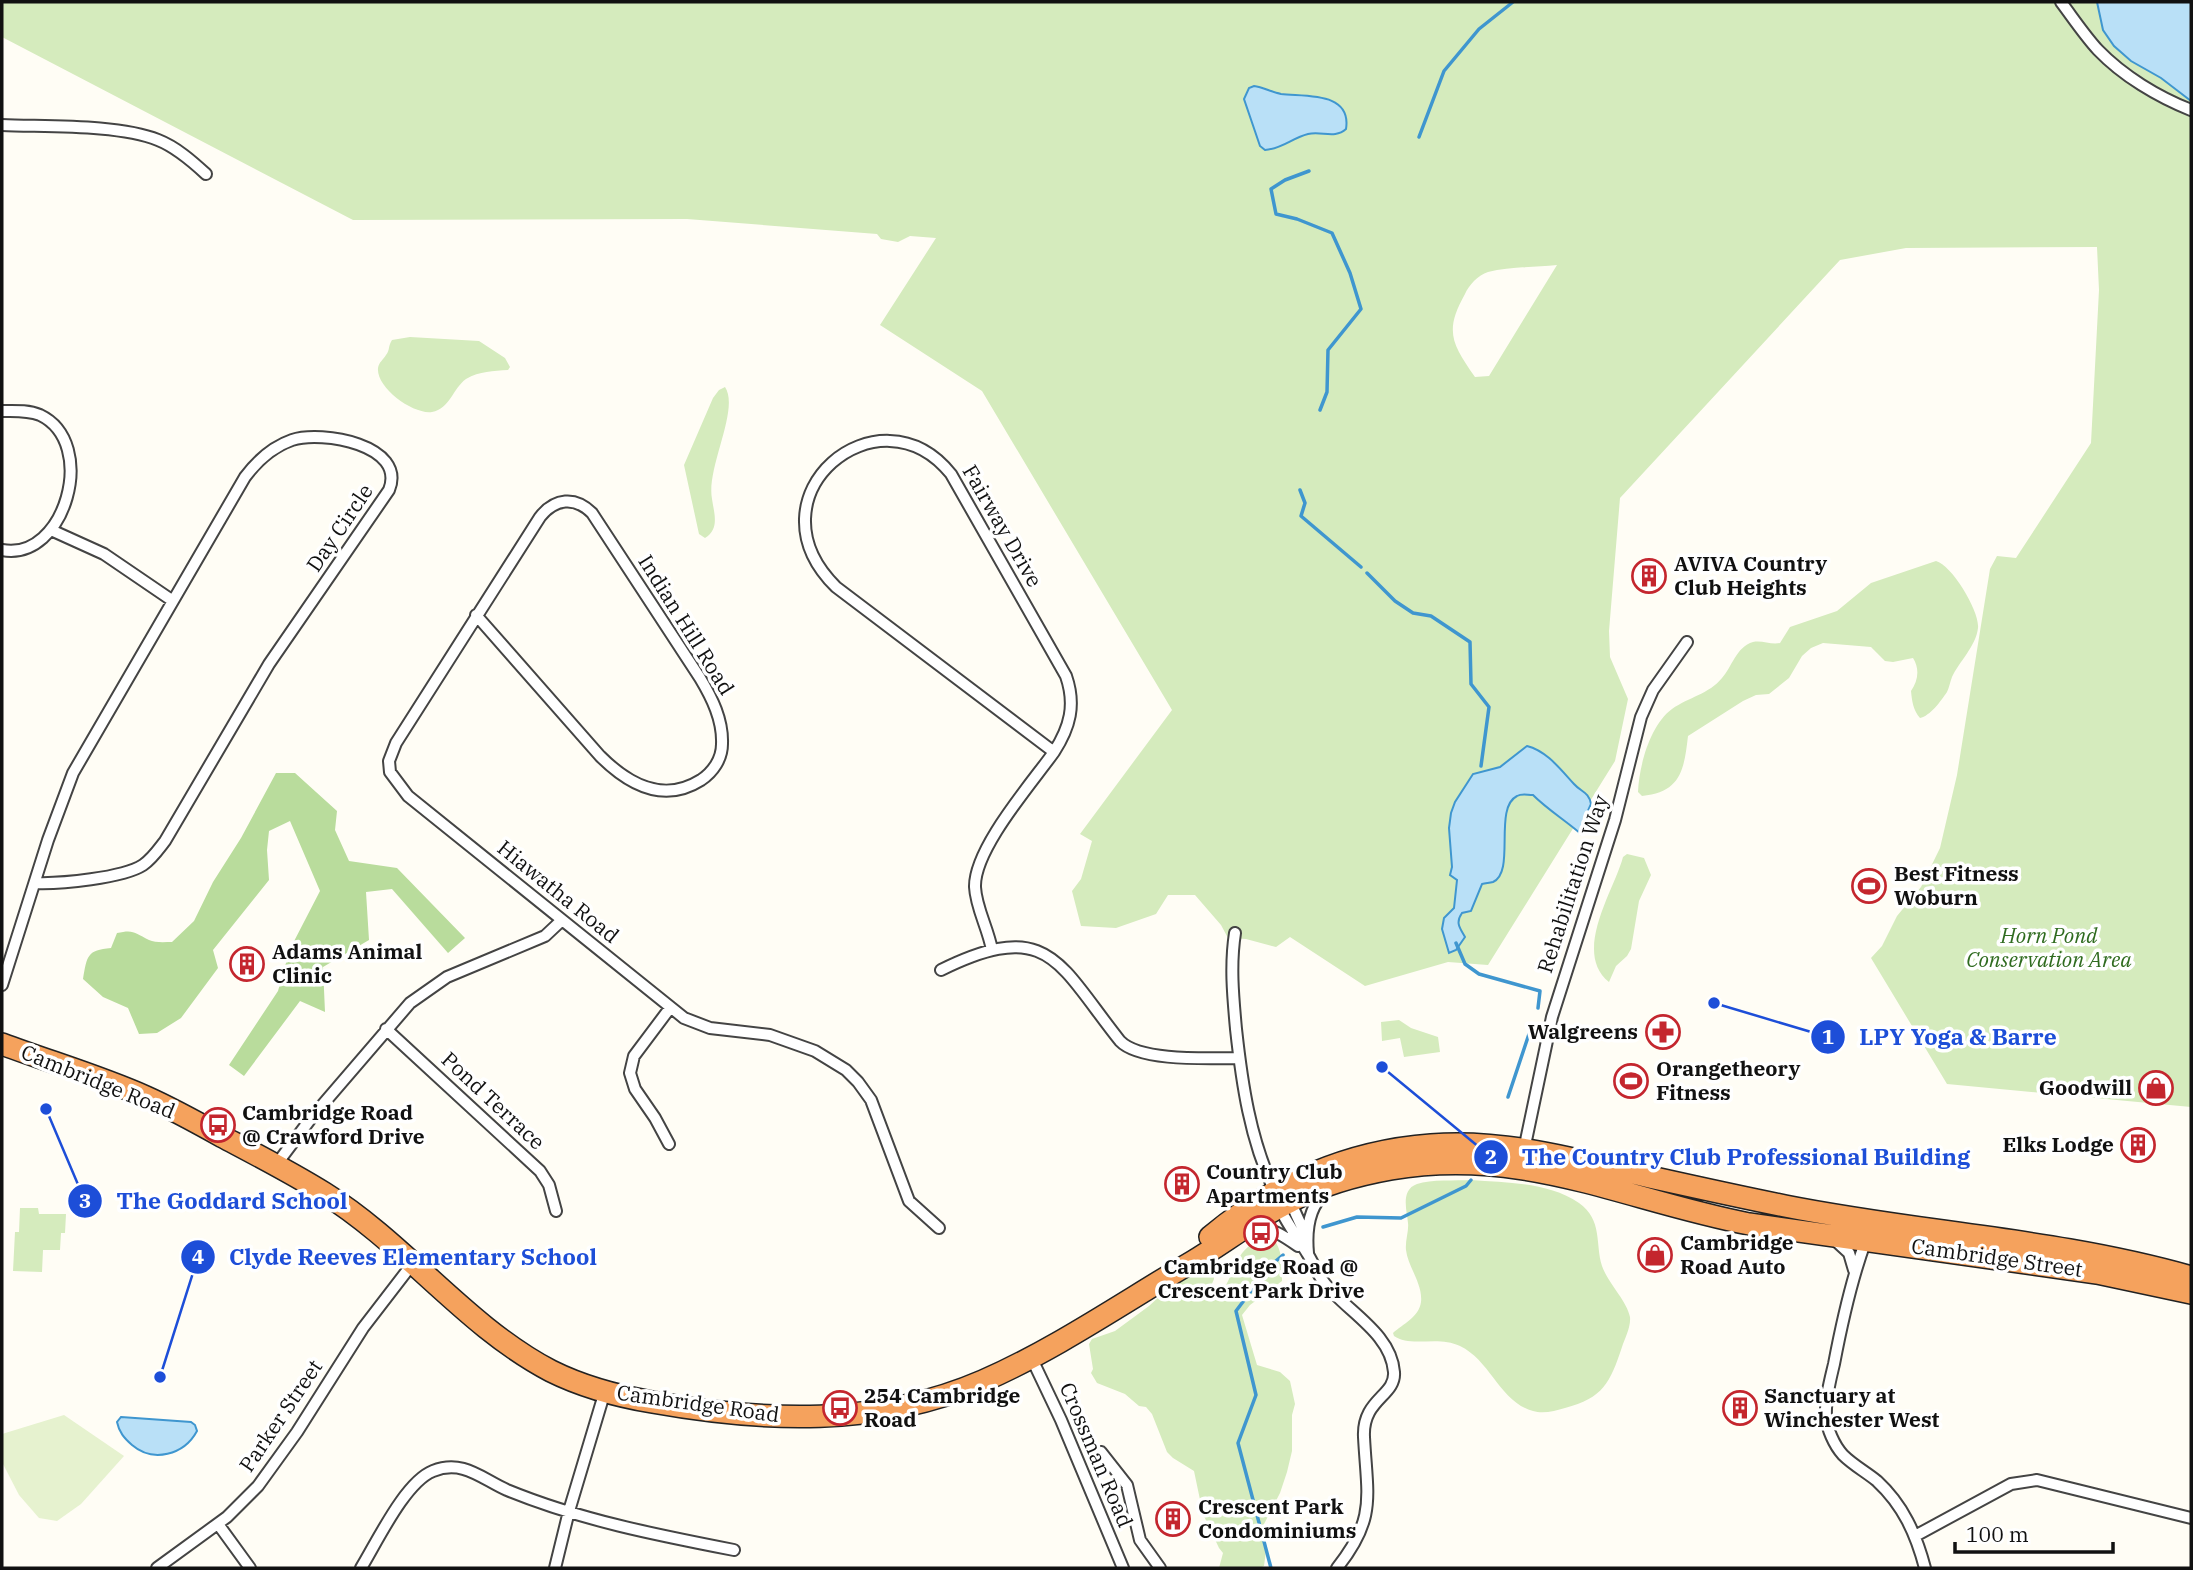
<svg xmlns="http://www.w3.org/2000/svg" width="2193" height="1570" font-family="'IBM Plex Serif',serif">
	<rect width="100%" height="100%" fill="#fffdf5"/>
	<path fill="#d5ebbd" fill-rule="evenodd" d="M 2,2 L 2191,2 L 2191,1107 L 1947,1084 L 1871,958 L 1882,946 L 1897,916 L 1921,887 L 1940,848 L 1957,775 L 1990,569 L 1997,556 L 2016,558 L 2091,443 L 2099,290 L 2097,247 L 1906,248 L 1840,260 L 1620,498 L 1609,631 L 1610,657 L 1628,699 L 1615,761 L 1488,965 L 1448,962 L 1365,986 L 1290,937 L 1276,947 L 1246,939 L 1228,938 L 1221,925 L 1195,895 L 1168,895 L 1156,914 L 1116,928 L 1081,926 L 1072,891 L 1081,879 L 1092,841 L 1080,834 L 1172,710 L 982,391 L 880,325 L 936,238 L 910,236 L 898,242 L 881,239 L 877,234 L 687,219 L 353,220 L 2,37 ZM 1557,265 L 1489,376 L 1475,377 C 1452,344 1444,331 1465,294 C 1469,285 1478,275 1488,272 C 1509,267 1535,267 1557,265 Z
		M 410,337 L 479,341 L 505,358 L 510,367 L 508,370 C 493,371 480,371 466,379 C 453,388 450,409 432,412 C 414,415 376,388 378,368 C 379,362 383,360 386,355 C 390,350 388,346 392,340 Z
		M 725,387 C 740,409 706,468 712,499 C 714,513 720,529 705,538 L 699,534 L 684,465 L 713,398 L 719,390 Z
		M 1936,561 C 1952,565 1980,612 1978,628 C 1976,646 1959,662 1952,677 C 1950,682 1949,688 1947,692 C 1941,701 1930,716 1920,718 C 1913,710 1912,701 1911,691 C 1918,681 1920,669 1913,658 L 1893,662 L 1885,661 L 1871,647 L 1823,643 L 1811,648 L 1802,656 L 1789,678 L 1769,694 L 1756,695 L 1743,701 L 1688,736 C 1684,770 1681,792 1642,796 L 1638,792 C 1639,766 1650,725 1672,709 C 1689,697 1709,694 1722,678 C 1732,667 1736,647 1753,642 C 1762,640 1771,645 1780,643 L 1790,627 L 1837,611 L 1871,583 Z
		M 1627,854 L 1644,858 L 1651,875 L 1639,901 L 1631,949 L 1627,956 L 1616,966 L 1609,982 C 1572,952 1614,891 1623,857 Z
		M 1399,1020 L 1411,1028 L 1438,1037 L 1440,1052 L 1404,1057 L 1400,1038 L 1382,1041 L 1381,1022 Z
		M 1471,1180 C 1508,1183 1548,1182 1579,1203 C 1603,1220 1595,1244 1602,1266 C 1608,1283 1627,1301 1630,1317 C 1631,1327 1625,1338 1622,1347 C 1610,1383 1603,1398 1565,1408 C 1555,1411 1543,1414 1533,1411 C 1500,1402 1491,1361 1460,1346 C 1438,1335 1411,1348 1394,1336 L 1393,1333 C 1403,1324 1419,1317 1421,1302 C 1423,1284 1408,1267 1406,1250 C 1405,1241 1409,1231 1408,1223 C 1407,1211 1400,1190 1417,1184 C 1431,1179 1456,1181 1471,1180 Z
		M 20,1208 L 38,1208 L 39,1214 L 66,1214 L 65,1233 L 61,1233 L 60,1250 L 43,1250 L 42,1272 L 13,1271 L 15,1232 L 19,1232 Z
		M 1263,1237 L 1274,1239 C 1283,1253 1282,1265 1282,1281 L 1250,1305 L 1242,1315 L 1257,1365 L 1280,1372 L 1290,1381 L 1295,1404 L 1292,1415 L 1292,1451 L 1287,1472 L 1280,1493 L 1262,1528 L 1266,1551 L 1264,1566 L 1260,1568 L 1219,1568 L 1223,1553 L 1219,1548 L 1203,1514 L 1194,1471 L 1173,1458 L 1167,1452 L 1152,1414 L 1146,1407 L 1139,1406 L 1125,1394 L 1097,1383 L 1091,1373 L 1093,1369 L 1089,1344 L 1092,1339 L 1115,1331 L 1149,1306 L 1184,1274 L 1206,1265 L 1213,1271 L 1214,1279 L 1211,1286 L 1213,1291 L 1225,1287 C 1238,1263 1236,1251 1263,1237 Z"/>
	<path fill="#b9dc9c" d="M 276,773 L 295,773 L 337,811 L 335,830 L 349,861 L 397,868 L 465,938 L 448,953 L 392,889 L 366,892 L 369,940 L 323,967 L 325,1012 L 300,1001 L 244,1076 L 229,1065 L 278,991 L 290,949 L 320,891 L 290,821 L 269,831 L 267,850 L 269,880 L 213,950 L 218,968 L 181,1018 L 157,1033 L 139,1034 L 128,1008 L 103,997 L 83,979 C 87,956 87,950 111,948 L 117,933 C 134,929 135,933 149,940 C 155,943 165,942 172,942 L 194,921 L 213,882 L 241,838 Z"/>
	<path fill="#e6f2cf" d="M 64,1415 L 124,1456 L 81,1504 L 57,1521 L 39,1518 L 19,1495 L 2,1462 L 2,1434 Z"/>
	<path fill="#b9e0f7" stroke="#3f96cf" stroke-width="2" d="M 2097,2 L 2191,2 L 2191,101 L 2161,78 L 2131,61 L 2114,46 L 2103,30 Z
		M 1254,86 C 1263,87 1271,92 1281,94 C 1304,97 1352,91 1346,129 C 1335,139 1322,131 1308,134 C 1292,138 1282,149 1265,150 L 1260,146 L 1244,99 L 1249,88 Z
		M 1527,746 C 1547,751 1561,770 1574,784 C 1581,792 1589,792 1591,804 L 1587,813 L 1599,821 L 1581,834 C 1565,820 1548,810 1533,795 C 1527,795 1522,793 1517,796 C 1493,808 1516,872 1493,882 C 1489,883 1486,883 1482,884 L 1471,911 L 1462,913 C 1455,923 1460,928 1465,937 L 1456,950 L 1449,953 L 1442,929 L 1444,918 L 1454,908 L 1457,880 L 1450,875 L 1452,867 L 1449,828 L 1451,813 L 1455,802 L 1473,774 L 1500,767 Z
		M 121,1417 L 191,1422 L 195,1425 L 197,1431 C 184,1455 153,1463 132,1445 C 124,1438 119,1432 117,1422 Z"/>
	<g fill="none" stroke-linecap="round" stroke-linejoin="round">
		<path stroke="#3f96cf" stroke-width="3.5" d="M 1419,137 L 1444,71 L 1479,29 L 1513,2
			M 1309,171 L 1285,180 L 1271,189 L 1276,214 L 1297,219 L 1332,233 L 1350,273 L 1361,309 L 1328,350 L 1327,392 L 1320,410
			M 1300,490 L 1305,503 L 1301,516 L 1361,567
			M 1367,573 L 1395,601 L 1413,613 L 1431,616 L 1470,642 L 1471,684 L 1489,707 L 1481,766
			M 1456,943 L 1465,964 L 1479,974 L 1540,991 L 1538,1008
			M 1508,1097 L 1531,1028
			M 1323,1227 L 1357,1217 L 1401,1218 L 1466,1186 L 1471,1180
			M 1271,1568 L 1238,1443 L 1256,1395 L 1236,1311 L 1270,1266 L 1283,1255"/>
		<g stroke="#444" stroke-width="14">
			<path id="street" d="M 2061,2 C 2073,18 2085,36 2098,50 C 2123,76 2158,97 2191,110
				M 2,125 C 45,127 118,124 158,140 C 176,147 192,161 206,174
				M 2,411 C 14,411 28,410 40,415 C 99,443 65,562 2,550
				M 51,530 L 104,554 L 173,601
				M 476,615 L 600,756 C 628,784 663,804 701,780 C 713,772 722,759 722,744 C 723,720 712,698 700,678 L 592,513 C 575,496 555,498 540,517 L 396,743 L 389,761 L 390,772 L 408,796 L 684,1018 L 710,1028 L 770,1035 L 815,1051 L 846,1070 L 858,1082 L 871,1100 L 909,1201 L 939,1228
				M 1235,933 C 1230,965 1233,996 1236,1029 C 1242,1084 1250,1139 1274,1190
				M 992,950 C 988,928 976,908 975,887 C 974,849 1031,784 1054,752 L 836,587 C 744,496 879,384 951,474 L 1066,676 C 1076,705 1070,727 1054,752
				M 941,970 C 1049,917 1058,963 1120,1041 C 1140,1062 1211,1058 1239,1058
				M 2,985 L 48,840 L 73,773 L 245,477 C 257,461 272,447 292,440 C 322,430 407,445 389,490 L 269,664 L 165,841 C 158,850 152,859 143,865 C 123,878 60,884 35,883
				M 386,1029 L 540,1171 L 549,1185 L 556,1211
				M 669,1144 L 655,1118 L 635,1089 L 630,1073 L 634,1056 L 670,1008
				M 1524,1150 L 1552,1017 L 1615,820 L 1641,717 L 1653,690 L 1687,642
				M 276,1165 L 312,1117 L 410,1003 L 447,977 L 545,936 L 562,920
				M 1290,1201 L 1306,1236
				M 1279,1207 C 1288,1225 1297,1237 1307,1253 C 1313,1262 1316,1272 1323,1281 C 1344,1310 1391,1332 1394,1372 C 1396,1396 1362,1399 1364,1437 C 1367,1496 1377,1518 1337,1568
				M 1253,1228 C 1271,1227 1284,1236 1298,1246
				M 1866,1240 C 1851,1280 1842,1322 1834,1364 C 1830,1381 1825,1399 1826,1416 C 1827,1429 1834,1445 1843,1455 C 1853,1465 1866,1472 1877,1481 C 1903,1505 1916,1534 1925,1568
				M 1837,1242 L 1849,1253 L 1854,1270
				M 1308,1253 C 1306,1231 1308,1207 1326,1192
				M 1031,1357 L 1061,1420 L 1123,1568
				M 1101,1452 L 1127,1485 L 1140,1540 L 1160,1568
				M 218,1524 L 250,1568
				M 1915,1536 L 2011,1484 L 2037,1480 L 2191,1518
				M 157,1568 L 227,1517 L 258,1486 L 297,1432 L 363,1328 L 413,1263
				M 361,1568 C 377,1542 405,1482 433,1471 C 463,1459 482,1479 507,1490 C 580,1520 657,1535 734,1550
				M 555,1568 L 569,1511 L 605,1391"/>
		</g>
		<g stroke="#222" stroke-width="24">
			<path id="highway" d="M 2,1044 C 50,1062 99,1076 146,1097 C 173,1109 198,1123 223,1137 C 257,1155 292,1173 324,1193 C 406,1244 465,1326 551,1371 C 583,1387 617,1396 652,1402 C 764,1422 877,1427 983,1381 C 1056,1349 1124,1302 1192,1262 C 1225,1242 1256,1218 1291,1201 C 1322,1185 1357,1175 1391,1169 C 1524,1146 1624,1200 1749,1224 L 2097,1273 L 2191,1293
				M 1210,1237 C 1273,1184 1348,1151 1431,1145 C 1506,1139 1578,1160 1650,1177 C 1695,1187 1740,1197 1785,1206 C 1920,1233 2058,1239 2191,1277"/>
		</g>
		<use href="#street" stroke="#fff" stroke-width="10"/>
		<use href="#highway" stroke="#f5a25d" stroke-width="21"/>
	</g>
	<defs>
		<g id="building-ring" transform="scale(1.75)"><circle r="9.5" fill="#fff" stroke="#c4262e" stroke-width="1.5"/><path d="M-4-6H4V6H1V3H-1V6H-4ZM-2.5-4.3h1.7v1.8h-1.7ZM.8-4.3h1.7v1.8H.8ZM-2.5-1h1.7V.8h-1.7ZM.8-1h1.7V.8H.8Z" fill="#c4262e"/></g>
		<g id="stadium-ring" transform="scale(1.75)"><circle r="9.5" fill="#fff" stroke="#c4262e" stroke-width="1.5"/><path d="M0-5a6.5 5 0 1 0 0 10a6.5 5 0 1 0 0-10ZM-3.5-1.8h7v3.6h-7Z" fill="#c4262e"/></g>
		<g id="pharmacy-ring" transform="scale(1.75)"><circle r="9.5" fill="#fff" stroke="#c4262e" stroke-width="1.5"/><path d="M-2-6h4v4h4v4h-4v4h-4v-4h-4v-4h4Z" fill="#c4262e"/></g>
		<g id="shop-ring" transform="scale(1.75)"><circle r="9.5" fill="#fff" stroke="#c4262e" stroke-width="1.5"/><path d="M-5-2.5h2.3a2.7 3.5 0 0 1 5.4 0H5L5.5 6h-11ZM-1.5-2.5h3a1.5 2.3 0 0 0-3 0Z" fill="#c4262e"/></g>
		<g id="bus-ring" transform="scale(1.75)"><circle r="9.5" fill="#fff" stroke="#c4262e" stroke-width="1.5"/><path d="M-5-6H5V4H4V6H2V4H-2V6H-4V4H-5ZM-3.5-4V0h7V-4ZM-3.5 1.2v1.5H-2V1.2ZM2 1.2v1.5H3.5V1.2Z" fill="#c4262e"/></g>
	</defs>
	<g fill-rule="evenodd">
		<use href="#building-ring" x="1649" y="576"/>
		<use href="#stadium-ring" x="1869" y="886"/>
		<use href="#building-ring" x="247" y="964"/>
		<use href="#pharmacy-ring" x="1663" y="1032"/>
		<use href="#stadium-ring" x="1631" y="1081"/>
		<use href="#shop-ring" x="2156" y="1088"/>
		<use href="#bus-ring" x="218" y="1125"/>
		<use href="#building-ring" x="2138" y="1145"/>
		<use href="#building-ring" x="1182" y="1184"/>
		<use href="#bus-ring" x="1261" y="1233"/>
		<use href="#shop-ring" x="1655" y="1255"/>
		<use href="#bus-ring" x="840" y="1408"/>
		<use href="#building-ring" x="1740" y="1408"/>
		<use href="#building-ring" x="1173" y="1519"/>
	</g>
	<g text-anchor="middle" stroke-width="7" stroke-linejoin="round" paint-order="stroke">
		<g font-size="21" fill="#111" stroke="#fff">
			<text transform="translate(1002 526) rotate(60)" y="7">Fairway Drive</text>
			<text transform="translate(340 528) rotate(-56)" y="7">Day Circle</text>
			<text transform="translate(686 625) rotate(58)" y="7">Indian Hill Road</text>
			<text transform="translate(1573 884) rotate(-72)" y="7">Rehabilitation Way</text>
			<text transform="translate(558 892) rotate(39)" y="7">Hiawatha Road</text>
			<text transform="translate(98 1082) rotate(22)" y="7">Cambridge Road</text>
			<text transform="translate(493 1101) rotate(43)" y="7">Pond Terrace</text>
			<text transform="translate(1997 1258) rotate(8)" y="7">Cambridge Street</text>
			<text transform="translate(698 1404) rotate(8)" y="7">Cambridge Road</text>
			<text transform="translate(281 1416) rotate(-56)" y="7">Parker Street</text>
			<text transform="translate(1096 1455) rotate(67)" y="7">Crossman Road</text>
		</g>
		<g font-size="21" font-weight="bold" fill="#111" stroke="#fff" text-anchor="start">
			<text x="1674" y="571">AVIVA Country<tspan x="1674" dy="24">Club Heights</tspan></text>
			<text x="1894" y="881">Best Fitness<tspan x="1894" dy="24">Woburn</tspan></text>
			<text x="272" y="959">Adams Animal<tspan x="272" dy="24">Clinic</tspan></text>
			<text x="1638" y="1039" text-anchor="end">Walgreens</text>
			<text x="1656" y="1076">Orangetheory<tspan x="1656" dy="24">Fitness</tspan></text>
			<text x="2132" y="1095" text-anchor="end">Goodwill</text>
			<text x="242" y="1120">Cambridge Road<tspan x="242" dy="24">@ Crawford Drive</tspan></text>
			<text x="2114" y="1152" text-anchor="end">Elks Lodge</text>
			<text x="1206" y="1179">Country Club<tspan x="1206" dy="24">Apartments</tspan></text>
			<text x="1680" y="1250">Cambridge<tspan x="1680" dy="24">Road Auto</tspan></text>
			<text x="1261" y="1274" text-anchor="middle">Cambridge Road @<tspan x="1261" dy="24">Crescent Park Drive</tspan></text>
			<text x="864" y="1403">254 Cambridge<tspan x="864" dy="24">Road</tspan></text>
			<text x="1764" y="1403">Sanctuary at<tspan x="1764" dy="24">Winchester West</tspan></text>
			<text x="1198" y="1514">Crescent Park<tspan x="1198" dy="24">Condominiums</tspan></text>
		</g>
		<g font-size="21" font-style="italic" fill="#2f6b1f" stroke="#fff">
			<text x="2049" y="943">Horn Pond<tspan x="2049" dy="24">Conservation Area</tspan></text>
		</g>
	</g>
	<path fill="none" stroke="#1d4ed8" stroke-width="2.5" d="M1714 1003L1828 1037M1382 1067L1491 1157M46 1109L85 1201M160 1377L198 1257"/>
	<g fill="#1d4ed8" stroke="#fff" stroke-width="2.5">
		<circle cx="1714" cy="1003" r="7"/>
		<circle cx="1382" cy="1067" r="7"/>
		<circle cx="46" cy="1109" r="7"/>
		<circle cx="160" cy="1377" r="7"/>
		<circle cx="1828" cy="1037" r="18"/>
		<circle cx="1491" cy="1157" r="18"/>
		<circle cx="85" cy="1201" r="18"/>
		<circle cx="198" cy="1257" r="18"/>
	</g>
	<g font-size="21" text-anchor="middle" font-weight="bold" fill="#fff">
		<text x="1828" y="1044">1</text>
		<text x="1491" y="1164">2</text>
		<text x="85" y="1208">3</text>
		<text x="198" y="1264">4</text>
	</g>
	<g font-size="23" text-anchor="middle" font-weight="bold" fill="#1d4ed8" stroke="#fff" stroke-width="7" stroke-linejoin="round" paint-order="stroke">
		<text x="1958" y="1045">LPY Yoga &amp; Barre</text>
		<text x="1746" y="1165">The Country Club Professional Building</text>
		<text x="232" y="1209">The Goddard School</text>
		<text x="413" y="1265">Clyde Reeves Elementary School</text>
	</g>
	<rect width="2193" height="1570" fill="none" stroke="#111111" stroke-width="7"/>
	<path d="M1955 1542v10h158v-10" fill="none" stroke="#111111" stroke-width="3.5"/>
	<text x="1966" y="1542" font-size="21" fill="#111111" stroke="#ffffff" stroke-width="5" paint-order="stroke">100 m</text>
</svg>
